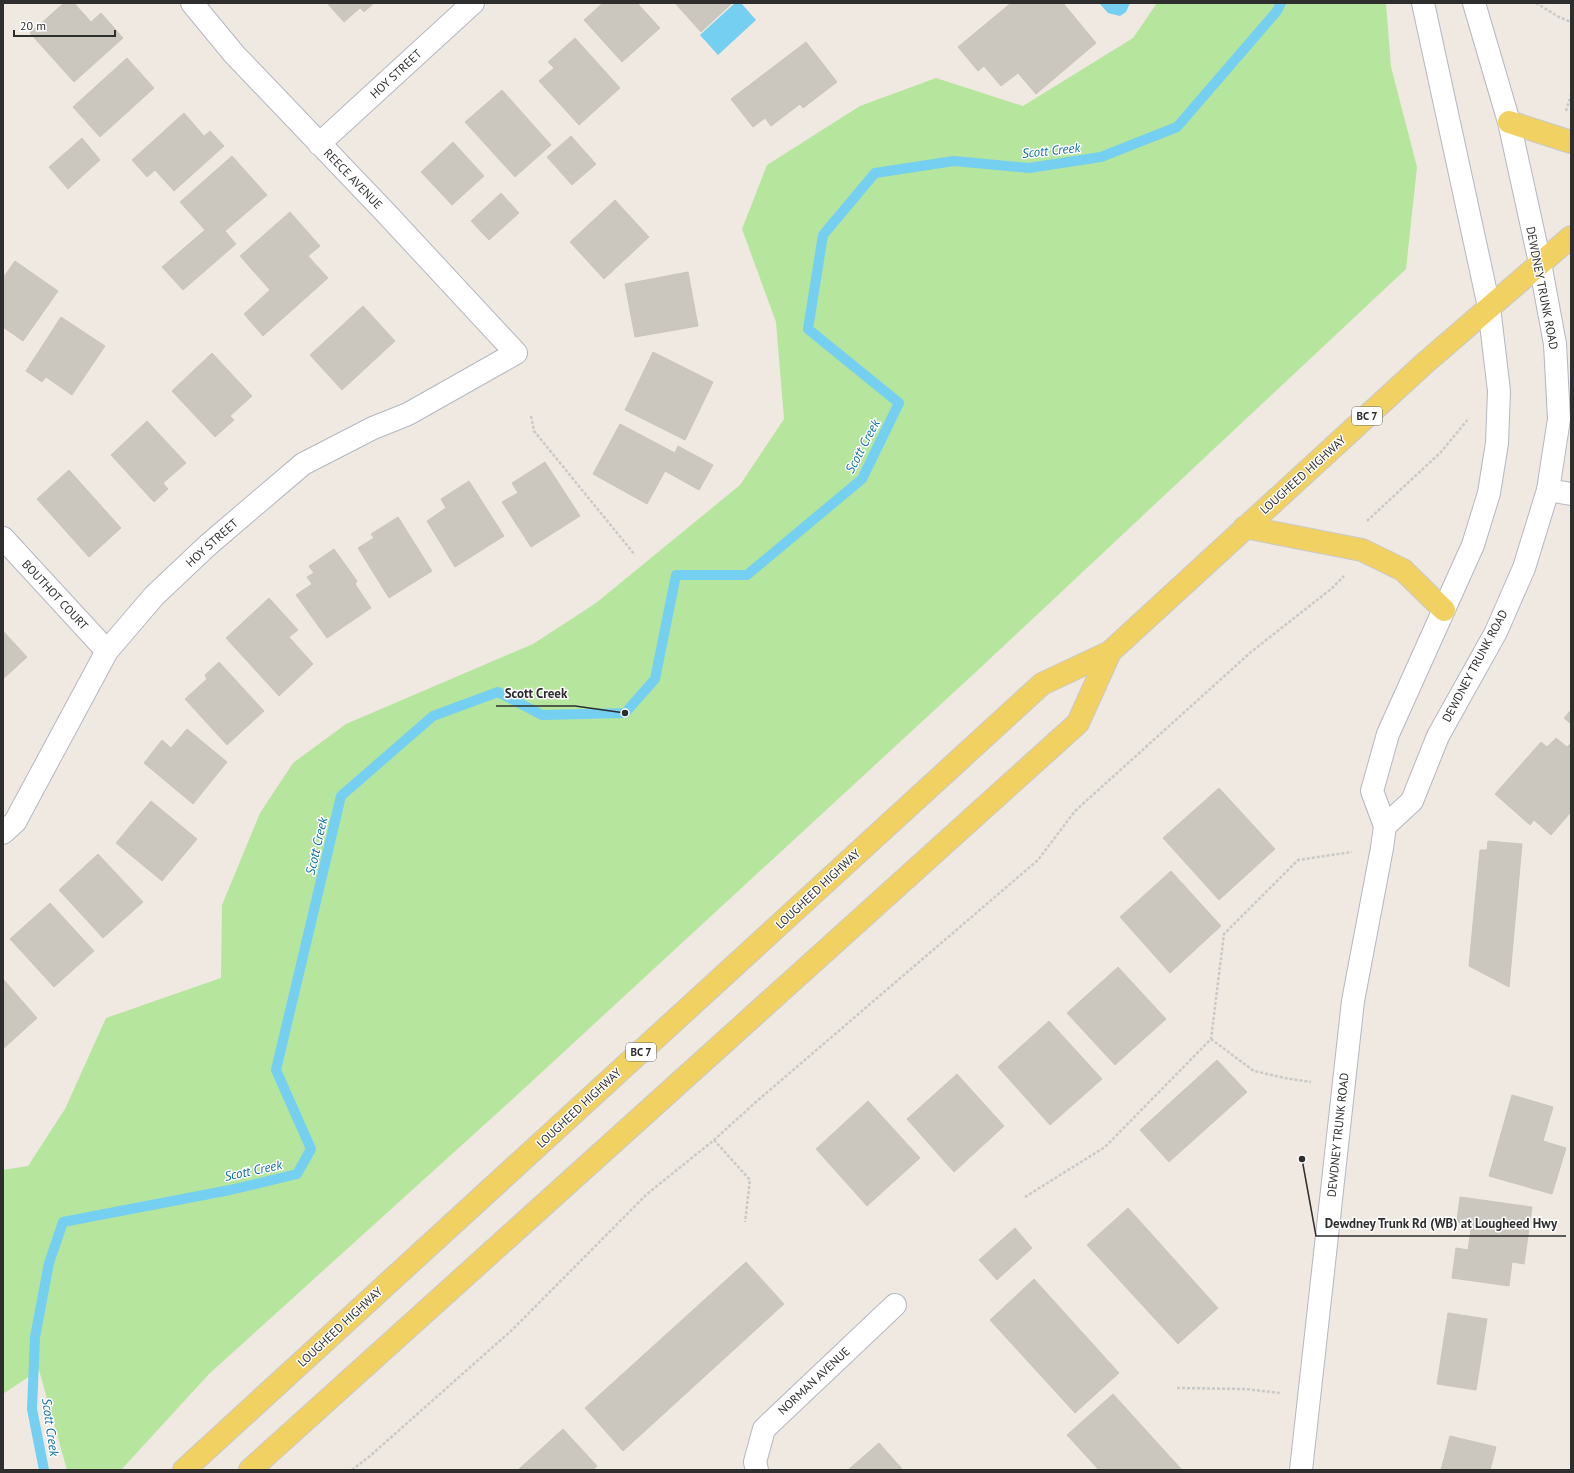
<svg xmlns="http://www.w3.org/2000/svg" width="1574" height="1473" font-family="'PT Sans',sans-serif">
	<rect width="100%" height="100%" fill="#efe9e1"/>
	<path fill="#b6e59e" d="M 1157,3 L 1386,3 L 1391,67 L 1417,167 L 1406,269 L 978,670 L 516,1096 L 209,1374 L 121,1470 L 67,1470 L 39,1370 L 3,1394 L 3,1170 L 28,1166 L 65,1109 L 106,1018 L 221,978 L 222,905 L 260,813 L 293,763 L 346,724 L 533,644 L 596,603 L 740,485 L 784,419 L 776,322 L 742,229 L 767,165 L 860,106 L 936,78 L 1023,106 L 1133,38 Z"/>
	<path fill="#75cff0" d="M 735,3 L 741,3 L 756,20 L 718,55 L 700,35 Z
		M 1099,3 L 1130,3 L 1126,12 L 1120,16 L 1108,13 Z"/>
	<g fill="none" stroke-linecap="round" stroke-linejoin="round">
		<path stroke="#75cff0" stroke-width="10" d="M 44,1470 L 32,1409 L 35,1337 L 49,1263 L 63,1222 L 230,1190 L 297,1174 L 311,1149 L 276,1070 L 341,796 L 433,716 L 498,692 L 542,715 L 625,713 L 655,679 L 676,575 L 747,575 L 862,479 L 899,403 L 808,329 L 823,235 L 875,173 L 954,161 L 1029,168 L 1101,157 L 1177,127 L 1277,11 L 1281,3"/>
	</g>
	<path fill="#cbc7bf" stroke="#cbc5ba" d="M 64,3 L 74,3 L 91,22 L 101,13 L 123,38 L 74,82 L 30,33 Z
		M 327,3 L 374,3 L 364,12 L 360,8 L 344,22 Z
		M 603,3 L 637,3 L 660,28 L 622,62 L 584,20 Z
		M 675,3 L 732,3 L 701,32 Z
		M 1011,3 L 1063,3 L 1096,43 L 1036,94 L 1018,73 L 1001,86 L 984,66 L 978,71 L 958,47 Z
		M 575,38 L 620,88 L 579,125 L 539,81 L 554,68 L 548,62 Z
		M 806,42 L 837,82 L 803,108 L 800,104 L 771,126 L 765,118 L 753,127 L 731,99 Z
		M 127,58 L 154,88 L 100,137 L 73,107 Z
		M 502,90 L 551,145 L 515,177 L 465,122 Z
		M 184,113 L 204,136 L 210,131 L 224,146 L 174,191 L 155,170 L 147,177 L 132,160 Z
		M 571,136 L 596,164 L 572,185 L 547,157 Z
		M 82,138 L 100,160 L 68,189 L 49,167 Z
		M 453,142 L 484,176 L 452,205 L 421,172 Z
		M 232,156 L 267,195 L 225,231 L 236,244 L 183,290 L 162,267 L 205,230 L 180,202 Z
		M 501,193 L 519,213 L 489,240 L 471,221 Z
		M 615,200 L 649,237 L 604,279 L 570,242 Z
		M 290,212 L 320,246 L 308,256 L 328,278 L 263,336 L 244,314 L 270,290 L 240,256 Z
		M 15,261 L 58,291 L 23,341 L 3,327 L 3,278 Z
		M 688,272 L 698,326 L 635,337 L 625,284 Z
		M 363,306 L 395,341 L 342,390 L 310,355 Z
		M 61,317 L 105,346 L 72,395 L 46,377 L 42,382 L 26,371 Z
		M 653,352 L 713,382 L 685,440 L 625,410 Z
		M 212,353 L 252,396 L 230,416 L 234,420 L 215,437 L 172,391 Z
		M 147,421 L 186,463 L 163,483 L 168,489 L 154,502 L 111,455 Z
		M 620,424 L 675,453 L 678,446 L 713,465 L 699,490 L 665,471 L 647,504 L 593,474 Z
		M 545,462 L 580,516 L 531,547 L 502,502 L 518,493 L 512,483 Z
		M 69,470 L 121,528 L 89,557 L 37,499 Z
		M 469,481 L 504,536 L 455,567 L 427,521 L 446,508 L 441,499 Z
		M 398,517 L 432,571 L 389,598 L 358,548 L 374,538 L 371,534 Z
		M 334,549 L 357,581 L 355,584 L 371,608 L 327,638 L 296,595 L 312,584 L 307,577 L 314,573 L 309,566 Z
		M 269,598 L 298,630 L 289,637 L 313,664 L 279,696 L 226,638 Z
		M 3,631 L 27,657 L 3,679 Z
		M 219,662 L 264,711 L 227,745 L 185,699 L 207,679 L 205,675 Z
		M 1571,710 L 1571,724 L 1564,718 Z
		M 187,729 L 227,762 L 193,804 L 144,763 L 162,740 L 171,748 Z
		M 1556,738 L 1567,747 L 1571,743 L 1571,812 L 1551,835 L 1534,820 L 1530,825 L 1495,794 L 1541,742 L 1547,747 Z
		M 1219,788 L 1275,849 L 1219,900 L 1163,838 Z
		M 151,801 L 197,839 L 162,881 L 116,843 Z
		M 1488,841 L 1522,844 L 1509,987 L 1469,966 L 1480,850 L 1487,850 Z
		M 98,854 L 143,902 L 103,938 L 59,890 Z
		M 1171,871 L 1221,926 L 1170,973 L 1120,917 Z
		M 50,903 L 94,951 L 54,987 L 10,939 Z
		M 1118,967 L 1166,1019 L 1115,1065 L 1067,1013 Z
		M 3,979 L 37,1018 L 3,1049 Z
		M 1049,1021 L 1102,1079 L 1050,1125 L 998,1067 Z
		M 1217,1060 L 1247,1092 L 1169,1162 L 1140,1130 Z
		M 957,1074 L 1004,1126 L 954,1172 L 907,1119 Z
		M 1512,1095 L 1553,1107 L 1543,1141 L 1566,1148 L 1552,1194 L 1489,1176 Z
		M 868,1101 L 920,1158 L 867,1206 L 816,1149 Z
		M 1460,1197 L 1532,1207 L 1524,1264 L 1512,1262 L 1509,1286 L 1452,1278 L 1456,1248 L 1468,1250 L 1471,1230 L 1457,1221 Z
		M 1128,1208 L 1218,1308 L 1178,1344 L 1087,1245 Z
		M 1015,1228 L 1032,1248 L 997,1280 L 979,1260 Z
		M 746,1262 L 784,1304 L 623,1451 L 585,1408 Z
		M 1034,1279 L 1119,1373 L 1075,1413 L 990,1320 Z
		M 1448,1313 L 1487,1319 L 1476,1390 L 1437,1384 Z
		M 1113,1394 L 1182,1470 L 1099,1470 L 1067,1435 Z
		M 563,1429 L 597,1466 L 593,1470 L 518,1470 Z
		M 1450,1436 L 1496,1447 L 1490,1470 L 1441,1470 Z
		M 879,1443 L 903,1470 L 848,1470 Z"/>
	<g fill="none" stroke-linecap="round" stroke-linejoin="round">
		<g stroke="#b4b7c1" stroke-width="24">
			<path id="street" d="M 319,144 L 473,3
				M 1548,490 L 1571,494
				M 3,538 L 107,651
				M 3,833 L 15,822 L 107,651 L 154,596 L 208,545 L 303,464 L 373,428 L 408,414 L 516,353 L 385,212 L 234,54 L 192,3
				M 757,1470 L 755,1462 L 764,1429 L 895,1305"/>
		</g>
		<g stroke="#b4b7c1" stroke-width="24">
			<path id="secondary" d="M 1385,826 L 1412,801 L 1438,736 L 1496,632 L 1524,568 L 1548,490 L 1559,419 L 1555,344 L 1540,263 L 1509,122 L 1474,3
				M 1301,1470 L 1353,1001 L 1382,848 L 1385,826 L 1372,791 L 1388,734 L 1473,545 L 1489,493 L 1497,443 L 1499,391 L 1489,307 L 1423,3"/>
		</g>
		<g stroke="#c9c9c9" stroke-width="24">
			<path id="primary" d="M 1509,122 L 1571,142
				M 1245,527 L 1362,550 L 1403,570 L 1444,610
				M 184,1470 L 1042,684 L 1110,652 L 1425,363 L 1571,237
				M 250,1470 L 1078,723 L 1110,652"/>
		</g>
		<path stroke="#c9c9c9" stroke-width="2.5" stroke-dasharray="3 2" stroke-linecap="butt" d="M 1536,3 L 1559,17 L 1571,22
			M 1566,111 L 1571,95
			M 531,416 L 534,431 L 635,555
			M 1367,521 L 1441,452 L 1469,418
			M 1211,1039 L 1254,1071 L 1285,1078 L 1311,1082
			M 714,1140 L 750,1180 L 745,1222
			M 1025,1197 L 1105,1147 L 1211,1039 L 1224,934 L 1298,860 L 1352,852
			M 1177,1388 L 1245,1389 L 1280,1393
			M 352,1470 L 370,1456 L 512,1330 L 647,1194 L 714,1140 L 757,1101 L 1038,860 L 1075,811 L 1251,652 L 1331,589 L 1344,576"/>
		<use href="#street" stroke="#fff" stroke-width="22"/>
		<use href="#secondary" stroke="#fff" stroke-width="22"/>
		<use href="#primary" stroke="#f2d163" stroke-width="22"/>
	</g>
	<g text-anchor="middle" stroke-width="3" stroke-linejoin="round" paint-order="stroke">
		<g fill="#fff" stroke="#6d6d6d" stroke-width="1">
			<rect x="1352" y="407" width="30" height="18" rx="3"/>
			<rect x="626" y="1043" width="30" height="18" rx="3"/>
		</g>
		<g font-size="11" font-weight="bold" fill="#2e2e2e">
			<text x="1367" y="420">BC 7</text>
			<text x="641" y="1056">BC 7</text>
		</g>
		<g font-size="12" fill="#2e2e2e" stroke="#fff">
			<text transform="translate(396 74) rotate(-43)" y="4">HOY STREET</text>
			<text transform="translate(353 179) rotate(46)" y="4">REECE AVENUE</text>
			<text transform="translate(1542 288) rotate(79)" y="4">DEWDNEY TRUNK ROAD</text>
			<text transform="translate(1303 475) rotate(-42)" y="4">LOUGHEED HIGHWAY</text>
			<text transform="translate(212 543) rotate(-42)" y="4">HOY STREET</text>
			<text transform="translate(55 595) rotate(47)" y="4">BOUTHOT COURT</text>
			<text transform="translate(1475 666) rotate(-62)" y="4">DEWDNEY TRUNK ROAD</text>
			<text transform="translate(818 889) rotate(-43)" y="4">LOUGHEED HIGHWAY</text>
			<text transform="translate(579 1108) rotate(-43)" y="4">LOUGHEED HIGHWAY</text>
			<text transform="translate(1338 1135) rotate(-84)" y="4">DEWDNEY TRUNK ROAD</text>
			<text transform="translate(340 1327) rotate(-43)" y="4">LOUGHEED HIGHWAY</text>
			<text transform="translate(814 1381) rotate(-43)" y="4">NORMAN AVENUE</text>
		</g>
		<g font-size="13" font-style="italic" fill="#0d6fa3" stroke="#fff">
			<text transform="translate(1051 150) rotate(-6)" y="5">Scott Creek</text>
			<text transform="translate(862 446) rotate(-62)" y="5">Scott Creek</text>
			<text transform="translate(316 846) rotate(-77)" y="5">Scott Creek</text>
			<text transform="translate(253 1170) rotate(-12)" y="5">Scott Creek</text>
			<text transform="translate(51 1427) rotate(82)" y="5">Scott Creek</text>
		</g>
	</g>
	<path fill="none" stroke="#2e2e2e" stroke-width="1.5" d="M625 713L575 706H496M1302 1159L1316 1236H1566"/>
	<g fill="#2e2e2e" stroke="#fff" stroke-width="1.5">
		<circle cx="625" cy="713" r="4"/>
		<circle cx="1302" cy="1159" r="4"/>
	</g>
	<g font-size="13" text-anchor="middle" font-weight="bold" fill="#2e2e2e" stroke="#fff" stroke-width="3" stroke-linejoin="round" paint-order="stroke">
		<text x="536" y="698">Scott Creek</text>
		<text x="1441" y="1228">Dewdney Trunk Rd (WB) at Lougheed Hwy</text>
	</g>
	<rect width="1574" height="1473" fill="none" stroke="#2e2e2e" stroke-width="8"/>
	<path d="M14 30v6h101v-6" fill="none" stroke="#2e2e2e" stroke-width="2"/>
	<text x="20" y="30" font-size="12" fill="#2e2e2e" stroke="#ffffff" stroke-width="3" paint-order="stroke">20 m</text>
</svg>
